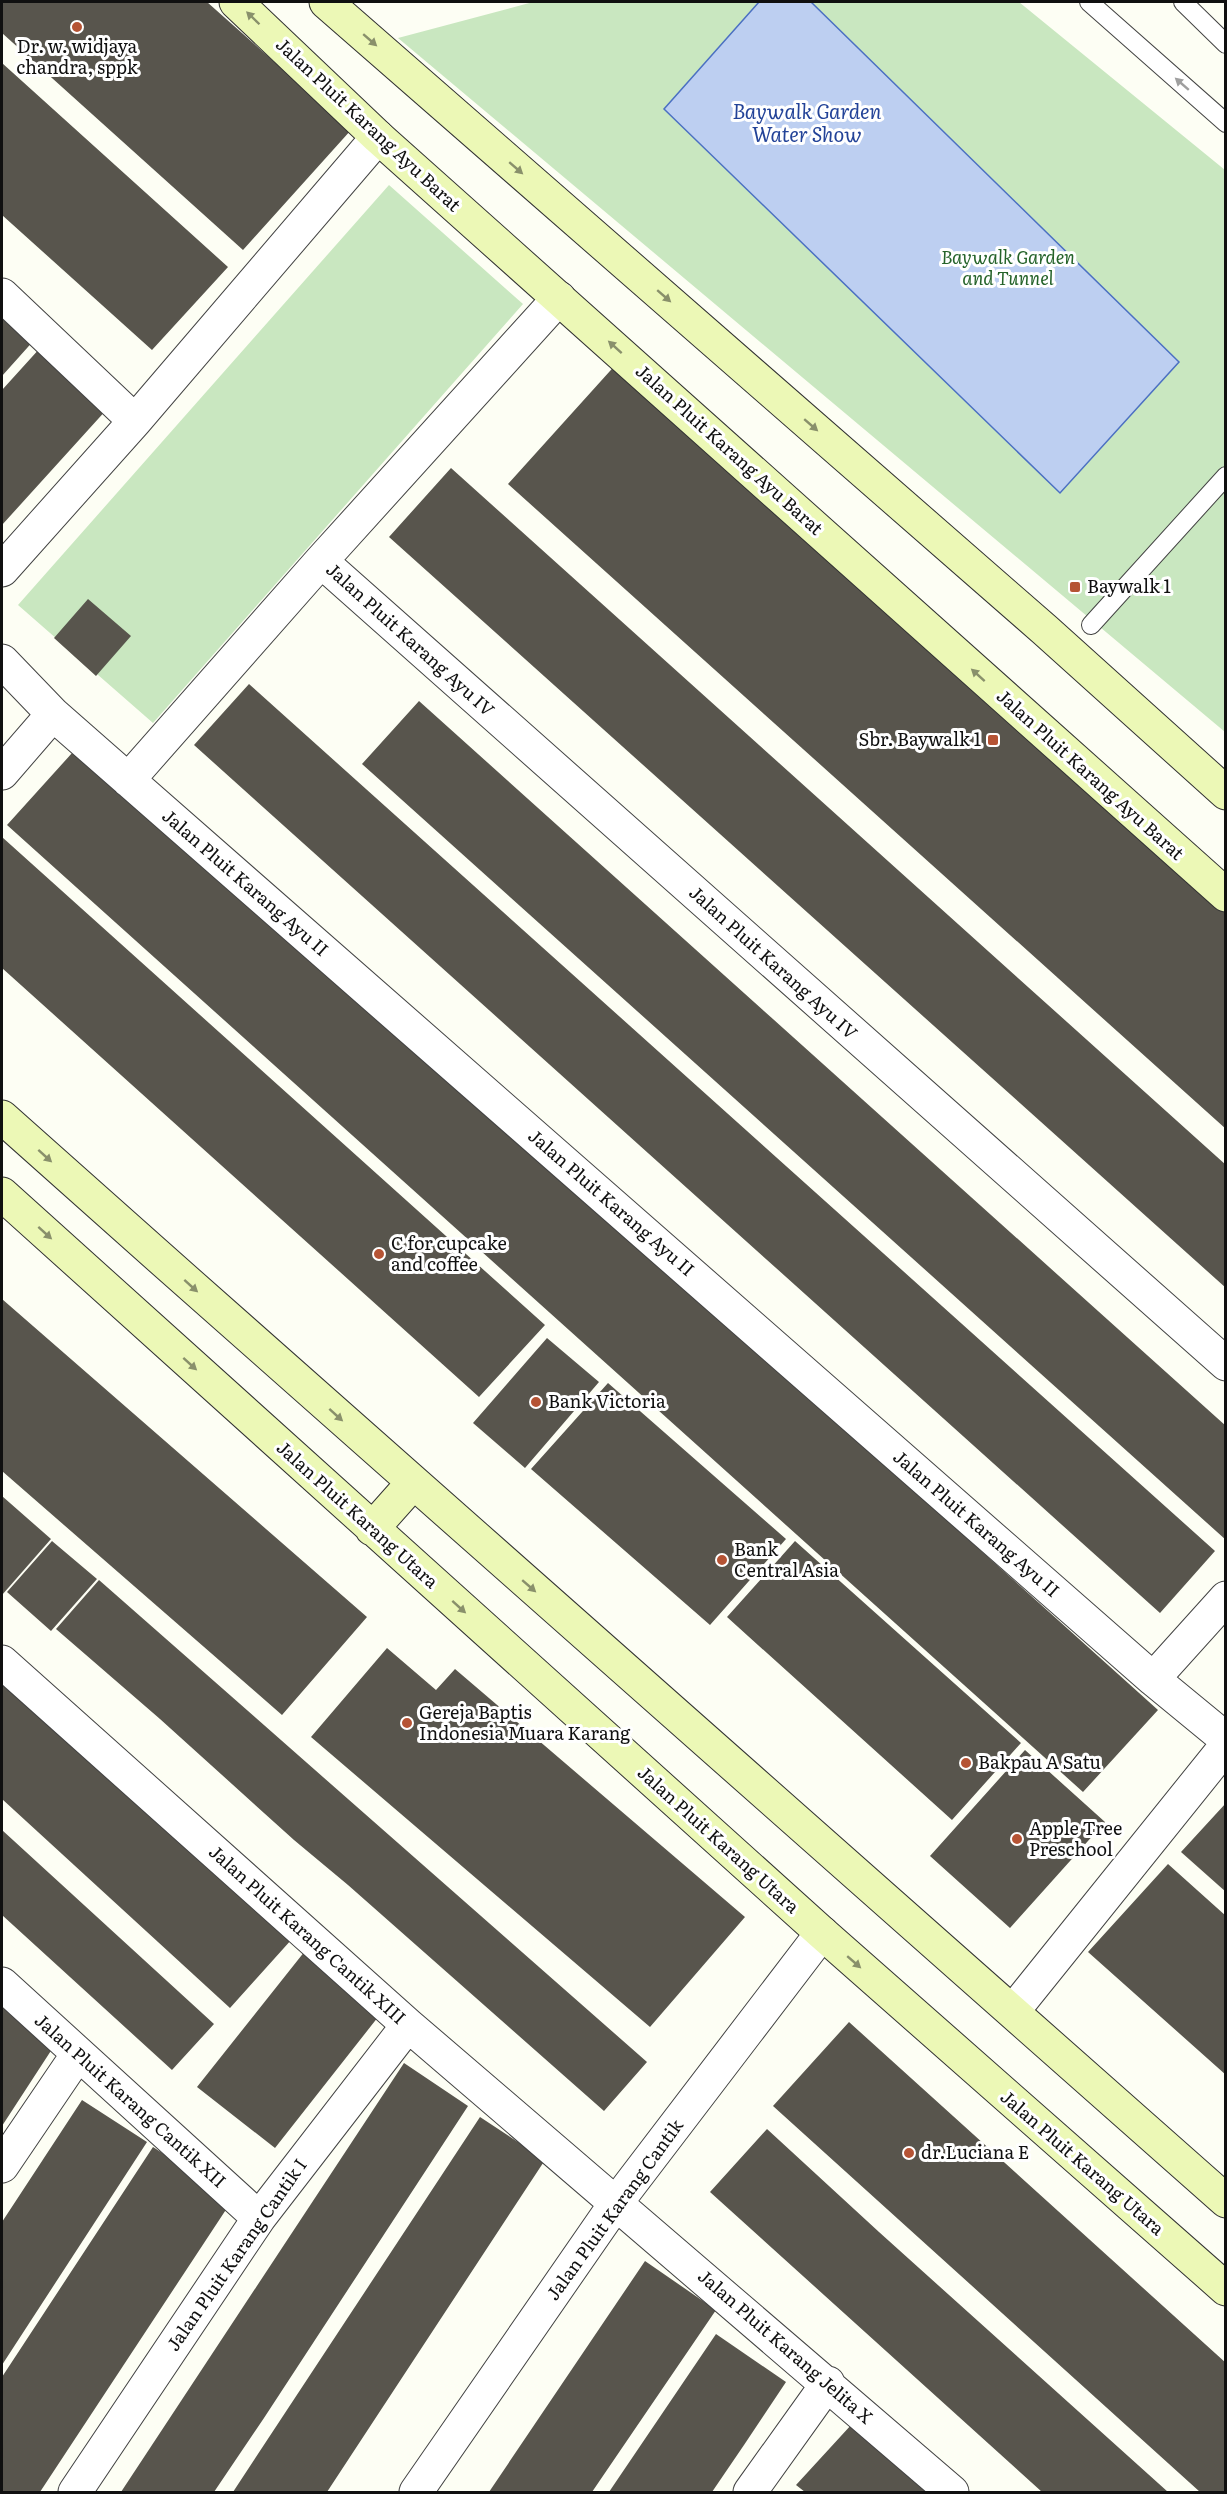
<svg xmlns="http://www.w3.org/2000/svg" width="1227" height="2494" font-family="Literata,serif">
	<rect width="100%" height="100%" fill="#fdfef4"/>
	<path fill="#c9e7c0" d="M 533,2 L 1019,2 L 1225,170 L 1225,732 L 398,38 Z
		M 389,185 L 523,304 L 153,723 L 18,605 Z"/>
	<path fill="#bdcff1" stroke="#4b70c2" stroke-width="1.5" d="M 759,2 L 811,2 L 1179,362 L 1060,493 L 664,109 Z"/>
	<path fill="#58554d" d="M 2,2 L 207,2 L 351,130 L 243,250 L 2,33 Z
		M 2,63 L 228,267 L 152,350 L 2,215 Z
		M 2,307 L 36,338 L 2,376 Z
		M 41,347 L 108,408 L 2,525 L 2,390 Z
		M 619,361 L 1226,905 L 1226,1129 L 508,484 Z
		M 451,468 L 1226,1165 L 1226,1288 L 389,537 Z
		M 88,599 L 131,636 L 96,676 L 54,638 Z
		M 249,684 L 1215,1551 L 1160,1613 L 194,745 Z
		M 419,701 L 1226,1426 L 1226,1540 L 362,764 Z
		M 82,742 L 1158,1710 L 1083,1792 L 7,825 Z
		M 2,837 L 545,1325 L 479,1397 L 2,968 Z
		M 2,1299 L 367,1617 L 282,1715 L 2,1471 Z
		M 547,1338 L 599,1382 L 525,1468 L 473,1423 Z
		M 608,1383 L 786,1539 L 710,1625 L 531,1469 Z
		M 2,1496 L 51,1539 L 2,1595 Z
		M 52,1541 L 97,1579 L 51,1631 L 7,1592 Z
		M 795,1541 L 1021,1743 L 952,1820 L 727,1617 Z
		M 99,1580 L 647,2062 L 604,2111 L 348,1885 L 294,1840 L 160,1719 L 56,1629 Z
		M 387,1648 L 436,1690 L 455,1669 L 745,1917 L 650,2027 L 311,1737 Z
		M 2,1674 L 292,1939 L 230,2008 L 2,1799 Z
		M 1025,1750 L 1105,1822 L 1010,1928 L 930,1856 Z
		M 1226,1803 L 1226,1892 L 1181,1852 Z
		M 2,1830 L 214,2024 L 172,2070 L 2,1915 Z
		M 1168,1864 L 1226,1916 L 1226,2075 L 1088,1952 Z
		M 305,1951 L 382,2012 L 275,2148 L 197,2087 Z
		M 2,2007 L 56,2043 L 2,2126 Z
		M 849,2022 L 1226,2363 L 1226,2492 L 1200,2492 L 773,2106 Z
		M 404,2063 L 468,2106 L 264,2418 L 214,2492 L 121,2492 Z
		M 82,2100 L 147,2142 L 2,2365 L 2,2222 Z
		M 480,2117 L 545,2160 L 327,2492 L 233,2492 Z
		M 767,2129 L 879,2232 L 1168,2492 L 1042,2492 L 710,2192 Z
		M 153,2147 L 233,2199 L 40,2492 L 2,2492 L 2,2377 Z
		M 645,2261 L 716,2310 L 592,2492 L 489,2492 Z
		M 716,2334 L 786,2382 L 744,2445 L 712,2492 L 609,2492 Z
		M 852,2424 L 928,2492 L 805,2492 L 796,2485 Z"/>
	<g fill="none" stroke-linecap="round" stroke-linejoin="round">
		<g stroke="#434343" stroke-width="20">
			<path id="lane" d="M 1089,2 L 1226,123
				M 1183,2 L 1226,44
				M 1091,625 L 1226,476"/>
		</g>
		<g stroke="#434343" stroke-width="35">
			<path id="street" d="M 2,295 L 135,421
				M 321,561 L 1226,1364
				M 2,570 L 135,421 L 378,137
				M 2,661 L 53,714 L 1153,1679 L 1226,1739
				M 2,773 L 53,714
				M 128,780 L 321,561 L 559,298
				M 2,1662 L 408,2025 L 952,2492
				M 1153,1679 L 1226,1598
				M 2,1984 L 259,2218
				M 1013,2011 L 1226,1746
				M 2,2166 L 78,2054
				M 75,2492 L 259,2218 L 408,2025
				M 416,2492 L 616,2203 L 822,1933
				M 750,2492 L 828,2383"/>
		</g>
		<g stroke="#323232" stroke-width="35">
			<path id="secondary" d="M 236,2 L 378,137 L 1226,895
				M 326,2 L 1045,630 L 1226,793
				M 2,1117 C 408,1480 819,1837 1226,2201
				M 2,1194 L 822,1933 L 1226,2289
				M 372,1529 L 412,1484"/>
		</g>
		<use href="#lane" stroke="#fff" stroke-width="18"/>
		<use href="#street" stroke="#fff" stroke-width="33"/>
		<use href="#secondary" stroke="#ecf8b6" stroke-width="33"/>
	</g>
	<defs><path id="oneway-solid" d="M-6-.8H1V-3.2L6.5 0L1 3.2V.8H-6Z" transform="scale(1.5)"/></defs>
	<g fill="#89906b">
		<use href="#oneway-solid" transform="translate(253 18) rotate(-136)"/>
		<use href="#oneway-solid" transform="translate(370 40) rotate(41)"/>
		<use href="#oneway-solid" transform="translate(516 168) rotate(41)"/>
		<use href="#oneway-solid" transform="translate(664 296) rotate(41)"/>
		<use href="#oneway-solid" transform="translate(615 347) rotate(-138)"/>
		<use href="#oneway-solid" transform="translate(811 425) rotate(41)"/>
		<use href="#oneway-solid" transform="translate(978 675) rotate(-138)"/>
		<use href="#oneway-solid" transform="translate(45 1156) rotate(42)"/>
		<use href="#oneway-solid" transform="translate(45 1233) rotate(42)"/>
		<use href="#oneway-solid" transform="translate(191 1286) rotate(42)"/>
		<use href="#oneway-solid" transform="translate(190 1364) rotate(42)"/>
		<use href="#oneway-solid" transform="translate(336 1415) rotate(42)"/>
		<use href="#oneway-solid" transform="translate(529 1586) rotate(41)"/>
		<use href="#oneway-solid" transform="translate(459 1607) rotate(42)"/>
		<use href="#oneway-solid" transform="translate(854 1962) rotate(41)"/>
	</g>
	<use fill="#9f9f9f" href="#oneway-solid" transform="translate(1182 84) rotate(-139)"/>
	<g fill="#b55334" stroke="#fff" stroke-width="2">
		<circle cx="77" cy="27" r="6"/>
		<rect x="1069" y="581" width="12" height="12" rx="3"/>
		<rect x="987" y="734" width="12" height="12" rx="3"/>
		<circle cx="379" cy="1254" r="6"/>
		<circle cx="536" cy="1402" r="6"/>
		<circle cx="722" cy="1560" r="6"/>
		<circle cx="407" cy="1723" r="6"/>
		<circle cx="966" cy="1763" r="6"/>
		<circle cx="1017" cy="1839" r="6"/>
		<circle cx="909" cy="2153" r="6"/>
	</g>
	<g text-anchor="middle" stroke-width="6" stroke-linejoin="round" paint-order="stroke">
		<g font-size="18" fill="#101010" stroke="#fff" text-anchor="start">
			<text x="77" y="53" text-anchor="middle">Dr. w. widjaya<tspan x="77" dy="21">chandra, sppk</tspan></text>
			<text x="1087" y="593">Baywalk 1</text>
			<text x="981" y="746" text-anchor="end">Sbr. Baywalk 1</text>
			<text x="391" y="1250">C for cupcake<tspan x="391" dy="21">and coffee</tspan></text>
			<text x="548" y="1408">Bank Victoria</text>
			<text x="734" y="1556">Bank<tspan x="734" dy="21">Central Asia</tspan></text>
			<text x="419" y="1719">Gereja Baptis<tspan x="419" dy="21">Indonesia Muara Karang</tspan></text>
			<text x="978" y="1769">Bakpau A Satu</text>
			<text x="1029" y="1835">Apple Tree<tspan x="1029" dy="21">Preschool</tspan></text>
			<text x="921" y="2159">dr.Luciana E</text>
		</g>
		<g font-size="18" fill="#101010" stroke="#fff">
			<text transform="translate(368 125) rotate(43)" y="6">Jalan Pluit Karang Ayu Barat</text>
			<text transform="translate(729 450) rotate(42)" y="6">Jalan Pluit Karang Ayu Barat</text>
			<text transform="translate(410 640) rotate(42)" y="6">Jalan Pluit Karang Ayu IV</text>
			<text transform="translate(1090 775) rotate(42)" y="6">Jalan Pluit Karang Ayu Barat</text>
			<text transform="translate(245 883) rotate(41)" y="6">Jalan Pluit Karang Ayu II</text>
			<text transform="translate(773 963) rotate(42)" y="6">Jalan Pluit Karang Ayu IV</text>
			<text transform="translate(611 1203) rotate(41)" y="6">Jalan Pluit Karang Ayu II</text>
			<text transform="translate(357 1515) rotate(42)" y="6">Jalan Pluit Karang Utara</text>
			<text transform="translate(976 1524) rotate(41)" y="6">Jalan Pluit Karang Ayu II</text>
			<text transform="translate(718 1840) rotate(42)" y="6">Jalan Pluit Karang Utara</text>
			<text transform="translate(307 1935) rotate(42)" y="6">Jalan Pluit Karang Cantik XIII</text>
			<text transform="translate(130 2101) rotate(42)" y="6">Jalan Pluit Karang Cantik XII</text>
			<text transform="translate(1082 2163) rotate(41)" y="6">Jalan Pluit Karang Utara</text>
			<text transform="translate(615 2210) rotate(-54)" y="6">Jalan Pluit Karang Cantik</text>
			<text transform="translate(237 2255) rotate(-55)" y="6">Jalan Pluit Karang Cantik I</text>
			<text transform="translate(785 2347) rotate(41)" y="6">Jalan Pluit Karang Jelita X</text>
		</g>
		<g font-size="18" font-style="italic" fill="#25632a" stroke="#fff">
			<text x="1008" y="264">Baywalk Garden<tspan x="1008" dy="21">and Tunnel</tspan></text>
		</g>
		<g font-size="20" font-style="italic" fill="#234398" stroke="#fff">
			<text x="807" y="119">Baywalk Garden<tspan x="807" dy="23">Water Show</tspan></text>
		</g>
	</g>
	<rect width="1227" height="2494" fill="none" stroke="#101010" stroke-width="6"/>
</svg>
